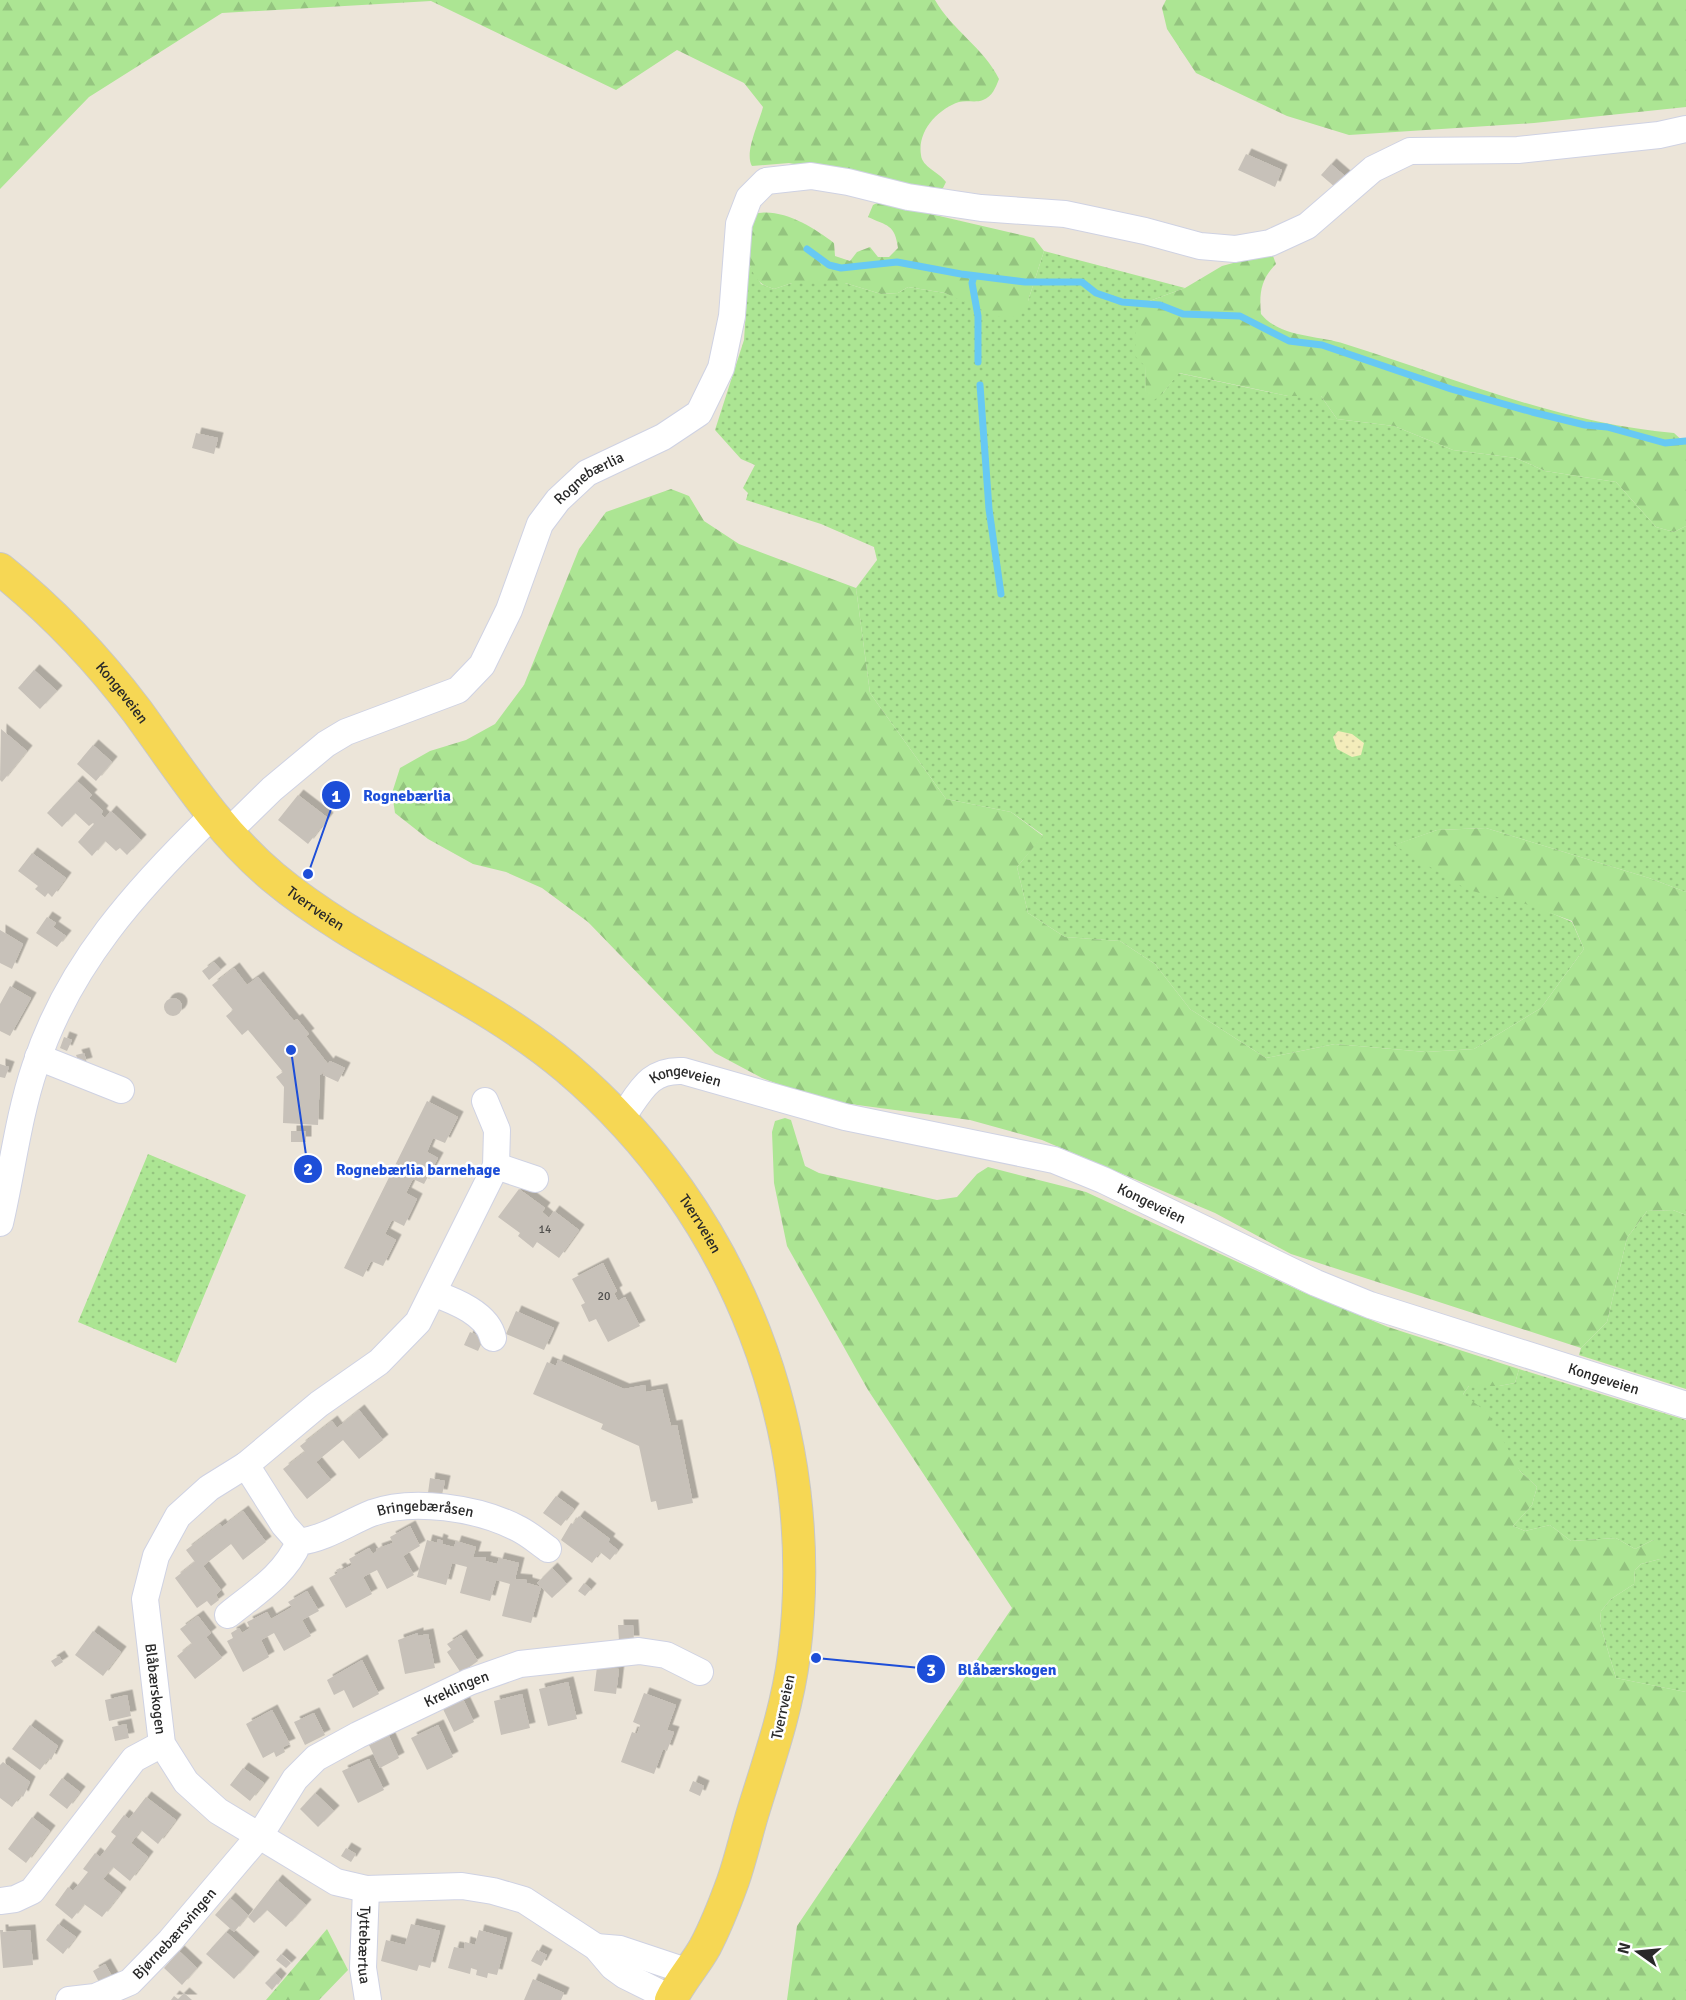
<svg xmlns="http://www.w3.org/2000/svg" width="1686" height="2000" font-family="Signika,sans-serif">
	<defs>
		<pattern id="grass-dots" width="8" height="8" patternUnits="userSpaceOnUse" patternTransform="scale(1.5)"><rect width="8" height="8" fill="#ace593"/><path d="M2 2h.1M6 6h.1" fill="none" stroke="#94c47f" stroke-width="1.8" stroke-linecap="round"/></pattern>
		<pattern id="forest-firs" width="22" height="20" patternUnits="userSpaceOnUse" patternTransform="scale(1.5)"><rect width="22" height="20" fill="#ace593"/><path d="M5 1l3.5 6h-7zM16 11l3.5 6h-7z" fill="#94c47f"/></pattern>
		<pattern id="sand-dots" width="8" height="8" patternUnits="userSpaceOnUse" patternTransform="scale(1.5)"><rect width="8" height="8" fill="#f3ecba"/><path d="M2 2h.1M6 6h.1" fill="none" stroke="#d0caa0" stroke-width="1.8" stroke-linecap="round"/></pattern>
		<filter id="shadow"><feDropShadow dx="5.5" dy="-5.5" stdDeviation="0" flood-color="#0004"/></filter>
	</defs>
	<rect width="100%" height="100%" fill="#ece5d9"/>
	<path fill="url(#grass-dots)" d="M 1044,251 L 1185,288 L 1144,303 L 1146,392 L 1163,393 L 1178,373 L 1288,396 L 1321,396 L 1337,419 L 1394,426 L 1453,450 L 1516,458 L 1545,471 L 1616,482 L 1656,527 L 1674,532 L 1686,526 L 1686,892 L 1649,878 L 1486,828 L 1437,830 L 1395,845 L 1572,922 L 1584,949 L 1541,1008 L 1474,1049 L 1426,1052 L 1335,1044 L 1266,1058 L 1190,1009 L 1155,964 L 1120,941 L 1065,937 L 1028,913 L 1017,867 L 1043,835 L 1011,812 L 946,799 L 870,693 L 856,588 L 877,560 L 874,547 L 821,524 L 746,500 L 748,493 L 743,488 L 755,465 L 741,459 L 715,430 L 744,340 L 749,264 L 761,284 L 774,289 L 792,283 L 845,283 L 881,294 L 898,293 L 908,287 L 945,293 L 964,300 L 1028,301 Z
		M 148,1154 L 246,1195 L 176,1363 L 78,1322 Z
		M 1673,1210 L 1686,1215 L 1686,1389 L 1579,1355 L 1581,1348 L 1607,1322 L 1627,1238 L 1647,1211 Z
		M 1519,1369 L 1686,1420 L 1686,1692 L 1616,1678 L 1600,1624 L 1601,1611 L 1611,1599 L 1634,1584 L 1635,1570 L 1641,1564 L 1660,1559 L 1653,1540 L 1635,1549 L 1616,1538 L 1571,1541 L 1550,1525 L 1525,1531 L 1513,1526 L 1532,1505 L 1537,1487 L 1520,1471 L 1463,1394 L 1469,1386 L 1499,1386 L 1515,1383 Z"/>
	<path fill="url(#forest-firs)" d="M 0,0 L 935,0 C 952,30 984,48 999,79 C 996,87 992,97 983,100 C 976,103 967,100 959,102 C 938,109 917,131 921,155 C 922,167 939,172 946,182 L 943,188 L 925,189 L 789,163 L 752,166 C 744,153 759,123 763,107 L 744,83 L 677,50 L 616,90 L 431,1 L 222,13 L 89,97 L 0,189 Z
		M 1166,0 L 1686,0 L 1686,107 L 1534,123 L 1349,135 L 1287,116 L 1196,73 L 1167,29 L 1162,8 Z
		M 879,202 L 1034,238 L 1044,251 L 1028,301 L 1016,315 L 1008,319 L 993,315 L 945,293 L 908,287 L 898,293 L 881,294 L 845,283 L 792,283 L 774,289 C 771,288 764,286 761,283 C 744,268 743,233 754,214 C 781,207 813,227 834,243 L 835,256 L 850,261 L 857,252 L 870,247 L 878,257 L 889,257 L 898,248 C 895,224 887,226 868,217 L 873,205 Z
		M 1263,255 L 1273,256 L 1276,264 C 1261,279 1259,293 1261,314 C 1280,338 1318,335 1345,344 C 1454,378 1559,423 1674,433 L 1686,444 L 1686,526 L 1674,532 L 1656,527 L 1616,482 L 1545,471 L 1516,458 L 1453,450 L 1394,426 L 1337,419 L 1321,396 L 1288,396 L 1179,373 L 1163,393 L 1153,401 L 1146,392 L 1145,366 L 1136,357 L 1136,328 L 1144,303 L 1185,288 L 1222,266 Z
		M 671,489 L 689,496 L 704,521 L 739,544 L 856,588 L 870,693 L 946,799 L 1011,812 L 1043,836 L 1017,867 L 1028,913 L 1065,937 L 1120,941 L 1155,964 L 1190,1009 L 1266,1058 L 1335,1044 L 1426,1052 L 1474,1049 L 1541,1008 L 1584,949 L 1572,921 L 1526,904 L 1468,890 L 1394,845 L 1437,830 L 1486,828 L 1649,878 L 1686,892 L 1686,1215 L 1673,1210 L 1647,1211 L 1627,1238 L 1607,1322 L 1581,1348 L 1291,1254 L 1215,1213 L 1042,1140 L 970,1120 L 820,1100 L 762,1078 L 715,1053 L 588,922 L 542,888 L 506,872 L 473,864 L 428,839 L 395,813 L 392,793 L 400,768 L 430,751 L 466,740 L 495,724 L 524,685 L 579,549 L 606,512 Z
		M 785,1118 L 791,1120 L 805,1166 L 819,1173 L 937,1200 L 957,1197 L 977,1174 L 988,1167 L 1086,1192 L 1305,1293 L 1388,1327 L 1519,1369 L 1515,1383 L 1499,1386 L 1469,1386 L 1463,1394 L 1488,1413 L 1520,1471 L 1537,1487 L 1532,1505 L 1513,1526 L 1525,1531 L 1550,1525 L 1571,1541 L 1616,1538 L 1635,1549 L 1653,1540 L 1662,1549 L 1660,1559 L 1641,1564 L 1635,1570 L 1634,1584 L 1611,1599 L 1601,1611 L 1600,1624 L 1616,1678 L 1686,1692 L 1686,2000 L 787,2000 L 797,1926 L 1012,1608 L 868,1390 L 787,1246 L 774,1183 L 772,1132 L 775,1121 Z
		M 327,1929 L 348,1970 L 319,2000 L 266,2000 Z"/>
	<path fill="url(#sand-dots)" d="M 1338,731 L 1352,734 L 1364,743 L 1361,755 L 1352,757 L 1337,749 L 1333,737 Z"/>
	<g fill="none" stroke-linecap="round" stroke-linejoin="round">
		<path stroke="#67c9f4" stroke-width="7" d="M 807,249 L 829,265 L 841,268 L 897,262 L 961,274 L 1025,282 L 1082,282 L 1096,293 L 1122,302 L 1160,305 L 1183,314 L 1240,316 L 1289,341 L 1322,345 L 1451,389 L 1532,412 L 1585,425 L 1607,427 L 1665,443 L 1686,441
			M 974,276 L 972,283 L 978,316 L 978,362
			M 980,385 L 989,509 L 1001,594"/>
	</g>
	<path fill="#c7c1b9" filter="url(#shadow)" d="M 1246,154 L 1282,170 L 1275,187 L 1238,170 Z
		M 1331,164 L 1346,177 L 1336,188 L 1321,175 Z
		M 196,433 L 218,438 L 214,454 L 192,448 Z
		M 34,670 L 57,691 L 40,709 L 18,688 Z
		M 1,729 L 27,751 L 2,782 L 0,780 Z
		M 93,745 L 112,762 L 96,781 L 77,764 Z
		M 77,781 L 92,795 L 89,798 L 103,811 L 101,814 L 105,818 L 111,811 L 141,840 L 127,855 L 120,848 L 116,851 L 105,841 L 92,856 L 78,842 L 94,824 L 93,823 L 89,826 L 75,813 L 62,827 L 47,813 Z
		M 298,795 L 328,818 L 308,844 L 278,820 Z
		M 32,853 L 66,878 L 52,897 L 48,893 L 45,897 L 35,889 L 38,886 L 18,871 Z
		M 47,917 L 56,923 L 53,927 L 66,936 L 57,947 L 36,933 Z
		M 0,930 L 23,944 L 12,969 L 0,963 Z
		M 214,962 L 221,970 L 209,980 L 202,971 Z
		M 234,968 L 247,985 L 258,977 L 294,1021 L 297,1019 L 309,1034 L 306,1036 L 328,1064 L 330,1061 L 345,1068 L 338,1082 L 323,1075 L 325,1071 L 320,1075 L 318,1125 L 283,1123 L 284,1087 L 276,1077 L 283,1072 L 248,1030 L 242,1035 L 226,1016 L 233,1010 L 212,985 Z
		M 10,986 L 31,998 L 10,1036 L 0,1031 L 0,1004 Z
		M164 1007a9 9 0 1 1 18 0a9 9 0 1 1-18 0Z
		M 64,1037 L 72,1040 L 67,1051 L 60,1048 Z
		M 84,1053 L 87,1063 L 80,1065 L 76,1055 Z
		M 0,1064 L 9,1067 L 5,1078 L 0,1077 Z
		M 427,1101 L 458,1117 L 445,1143 L 433,1138 L 427,1152 L 438,1158 L 424,1184 L 413,1179 L 406,1193 L 417,1199 L 404,1226 L 392,1220 L 385,1234 L 396,1240 L 383,1266 L 371,1261 L 363,1277 L 344,1268 Z
		M 291,1131 L 306,1131 L 306,1142 L 291,1142 Z
		M 519,1189 L 545,1208 L 542,1212 L 549,1218 L 554,1211 L 579,1230 L 559,1258 L 537,1242 L 533,1248 L 518,1236 L 520,1233 L 498,1217 Z
		M 603,1263 L 617,1291 L 614,1293 L 618,1301 L 625,1297 L 640,1326 L 608,1342 L 596,1319 L 589,1322 L 581,1305 L 585,1303 L 572,1279 Z
		M 516,1311 L 554,1328 L 544,1350 L 506,1334 Z
		M 470,1332 L 484,1338 L 478,1351 L 464,1345 Z
		M 558,1360 L 624,1389 L 645,1385 L 646,1392 L 662,1389 L 671,1426 L 677,1425 L 693,1503 L 658,1510 L 656,1501 L 651,1502 L 639,1446 L 601,1429 L 603,1424 L 533,1394 L 547,1362 L 556,1366 Z
		M 359,1410 L 383,1440 L 359,1459 L 343,1440 L 316,1462 L 331,1480 L 307,1499 L 283,1469 L 305,1452 L 300,1446 L 332,1421 L 337,1428 Z
		M 430,1478 L 445,1481 L 442,1495 L 428,1493 Z
		M 556,1496 L 574,1509 L 561,1526 L 543,1513 Z
		M 243,1511 L 266,1542 L 243,1560 L 231,1544 L 203,1566 L 221,1590 L 216,1595 L 219,1600 L 211,1606 L 207,1601 L 197,1608 L 175,1578 L 195,1562 L 186,1550 L 220,1524 L 222,1527 Z
		M 579,1516 L 610,1539 L 608,1542 L 618,1550 L 610,1560 L 600,1552 L 592,1563 L 561,1540 L 571,1523 L 573,1524 Z
		M 410,1526 L 420,1546 L 403,1556 L 414,1575 L 387,1589 L 377,1570 L 363,1577 L 372,1594 L 346,1608 L 329,1578 L 338,1573 L 336,1570 L 340,1568 L 342,1570 L 352,1565 L 349,1559 L 369,1548 L 373,1554 L 377,1551 L 376,1549 L 393,1543 L 390,1537 Z
		M 438,1539 L 443,1541 L 442,1544 L 454,1547 L 456,1541 L 476,1547 L 473,1557 L 486,1557 L 485,1561 L 497,1564 L 499,1558 L 519,1563 L 515,1579 L 527,1580 L 527,1583 L 541,1587 L 537,1583 L 552,1568 L 567,1584 L 552,1598 L 541,1587 L 531,1623 L 502,1616 L 510,1584 L 496,1580 L 490,1601 L 460,1593 L 467,1567 L 452,1563 L 446,1585 L 417,1577 L 427,1540 L 437,1543 Z
		M 584,1583 L 591,1589 L 585,1596 L 578,1591 Z
		M 307,1591 L 319,1611 L 302,1620 L 311,1636 L 284,1651 L 274,1633 L 261,1640 L 269,1657 L 243,1672 L 227,1641 L 233,1638 L 231,1633 L 239,1628 L 242,1633 L 250,1628 L 247,1622 L 267,1612 L 271,1619 L 292,1607 L 288,1602 Z
		M 198,1616 L 211,1633 L 206,1637 L 222,1658 L 195,1679 L 177,1656 L 192,1644 L 180,1629 Z
		M 618,1625 L 633,1625 L 634,1641 L 619,1641 Z
		M 93,1631 L 121,1652 L 103,1676 L 75,1655 Z
		M 418,1633 L 418,1636 L 428,1634 L 435,1668 L 405,1674 L 398,1640 Z
		M 461,1635 L 478,1661 L 461,1673 L 447,1652 L 451,1649 L 447,1644 Z
		M 59,1656 L 63,1662 L 55,1667 L 51,1661 Z
		M 362,1660 L 379,1694 L 353,1708 L 344,1690 L 334,1695 L 327,1680 Z
		M 597,1667 L 619,1669 L 616,1694 L 594,1691 Z
		M 568,1682 L 577,1719 L 548,1726 L 539,1689 Z
		M 644,1693 L 676,1705 L 667,1730 L 674,1732 L 667,1751 L 663,1749 L 654,1774 L 621,1762 L 632,1732 L 637,1734 L 640,1725 L 633,1722 Z
		M 522,1694 L 530,1728 L 501,1735 L 494,1701 Z
		M 127,1695 L 131,1716 L 109,1721 L 105,1700 Z
		M 463,1699 L 474,1722 L 454,1732 L 443,1709 Z
		M 272,1710 L 290,1744 L 283,1747 L 285,1752 L 276,1757 L 274,1752 L 263,1758 L 246,1724 Z
		M 314,1713 L 325,1735 L 305,1745 L 294,1722 Z
		M 126,1724 L 129,1738 L 115,1741 L 112,1727 Z
		M 30,1725 L 58,1746 L 51,1760 L 49,1758 L 40,1770 L 12,1749 Z
		M 438,1725 L 453,1757 L 427,1770 L 411,1738 Z
		M 389,1736 L 399,1758 L 380,1768 L 369,1745 Z
		M 369,1759 L 384,1790 L 358,1803 L 342,1771 Z
		M 3,1762 L 30,1782 L 23,1797 L 21,1795 L 12,1807 L 0,1798 L 0,1765 Z
		M 243,1768 L 264,1783 L 250,1801 L 230,1785 Z
		M 62,1778 L 80,1792 L 67,1809 L 49,1795 Z
		M 693,1781 L 704,1786 L 700,1796 L 689,1791 Z
		M 315,1793 L 334,1811 L 318,1827 L 300,1809 Z
		M 146,1797 L 176,1820 L 158,1844 L 141,1830 L 131,1843 L 148,1857 L 130,1881 L 113,1867 L 103,1879 L 121,1893 L 102,1917 L 84,1904 L 72,1919 L 55,1905 L 68,1887 L 73,1891 L 88,1872 L 83,1869 L 95,1853 L 100,1857 L 116,1836 L 111,1832 L 124,1815 L 129,1819 Z
		M 32,1817 L 50,1831 L 26,1863 L 8,1849 Z
		M 346,1848 L 356,1854 L 351,1862 L 341,1856 Z
		M 277,1880 L 306,1905 L 286,1927 L 267,1910 L 254,1923 L 248,1917 Z
		M 230,1898 L 248,1915 L 234,1932 L 215,1915 Z
		M 58,1924 L 76,1937 L 63,1954 L 46,1940 Z
		M 411,1924 L 440,1931 L 430,1968 L 419,1965 L 417,1971 L 381,1961 L 386,1940 L 405,1945 Z
		M 0,1930 L 3,1930 L 3,1932 L 30,1930 L 33,1965 L 3,1968 Z
		M 479,1930 L 507,1938 L 497,1975 L 488,1973 L 487,1978 L 476,1975 L 477,1970 L 471,1968 L 470,1974 L 448,1968 L 454,1947 L 464,1949 L 465,1942 L 475,1945 Z
		M 226,1932 L 254,1957 L 234,1979 L 206,1954 Z
		M 537,1950 L 547,1955 L 541,1966 L 531,1961 Z
		M 179,1951 L 197,1968 L 182,1985 L 164,1968 Z
		M 281,1954 L 291,1963 L 286,1968 L 276,1960 Z
		M 105,1964 L 113,1978 L 100,1984 L 93,1971 Z
		M 275,1973 L 281,1979 L 272,1990 L 265,1983 Z
		M 533,1979 L 564,1993 L 561,2000 L 524,2000 Z
		M 184,1993 L 192,2000 L 171,2000 L 174,1996 L 178,1999 Z"/>
	<g fill="none" stroke-linecap="round" stroke-linejoin="round">
		<g stroke="#cfd2e3" stroke-width="28">
			<g id="minor">
				<path id="s1" d="M 227,833 L 272,789 L 326,744 L 346,732 L 458,690 L 482,665 L 509,610 L 540,524 L 558,500 L 587,473 L 663,437 L 699,413 L 721,368 L 732,316 L 739,224 L 749,198 L 766,181 L 811,176 L 848,182 L 908,197 L 981,208 L 1065,214 L 1145,231 L 1200,246 L 1235,249 L 1270,243 L 1307,226 L 1373,169 L 1410,151 L 1518,150 L 1659,135 L 1686,129"/>
				<path d="M 38,1057 L 121,1090"/>
				<path id="s2" d="M 485,1101 L 497,1130 L 496,1166 L 418,1322 L 379,1362 L 319,1404 L 246,1465 L 209,1488 L 178,1516 L 156,1556 L 145,1599 L 162,1744 L 186,1782 L 218,1811 L 336,1882 L 366,1889 L 462,1886 L 493,1891 L 524,1900 L 596,1947 L 613,1967 L 624,1975 L 672,1999"/>
				<path id="s3" d="M 621,1119 C 640,1093 648,1069 683,1071 L 845,1117 L 1054,1160 L 1103,1180 L 1316,1283 L 1370,1305 L 1686,1405"/>
				<path d="M 496,1166 L 535,1179"/>
				<path d="M 0,1223 C 12,1172 18,1117 35,1067 C 68,965 137,889 212,816"/>
				<path d="M 433,1293 C 455,1301 488,1314 493,1338"/>
				<path d="M 246,1465 L 284,1525 L 299,1542"/>
				<path id="s4" d="M 228,1615 C 255,1593 285,1575 299,1542 C 327,1538 347,1523 372,1513 C 413,1498 478,1508 517,1528 C 528,1533 538,1542 548,1549"/>
				<path id="s5" d="M 366,1889 L 363,1968 L 368,2000"/>
				<path d="M 0,1901 L 15,1899 L 32,1891 L 134,1759 L 162,1744"/>
				<path d="M 596,1947 L 620,1949 L 689,1972"/>
				<path id="s6" d="M 69,2000 L 95,1997 L 130,1982 L 170,1941 L 260,1835 L 295,1779 L 316,1758 L 358,1735 L 469,1682 L 520,1664 L 639,1651 L 666,1655 L 700,1672"/>
			</g>
		</g>
		<g stroke="#c7c7c7" stroke-width="34">
			<g id="major">
				<path id="s7" d="M 0,569 C 51,610 97,658 137,711 C 180,770 217,830 273,877 C 363,952 477,992 567,1068 C 737,1212 822,1434 794,1655 C 787,1710 769,1760 753,1812 C 746,1835 741,1858 733,1881 C 725,1903 716,1926 705,1947 C 695,1965 680,1981 671,2000"/>
			</g>
		</g>
		<use href="#minor" stroke="#fff" stroke-width="26"/>
		<use href="#major" stroke="#f6d754" stroke-width="32"/>
	</g>
	<g text-anchor="middle" stroke-width="5" stroke-linejoin="round" paint-order="stroke">
		<g font-size="12" fill="#504f4d">
			<text x="545" y="1233">14</text>
			<text x="604" y="1300">20</text>
		</g>
		<g font-size="15" fill="#292929" stroke="#fff">
			<text dy="5" stroke="none"><textPath href="#s1" startOffset="532">Rognebærlia</textPath></text>
			<text dy="5" stroke="none"><textPath href="#s7" startOffset="174">Kongeveien</textPath></text>
			<text dy="5" stroke="none"><textPath href="#s7" startOffset="466">Tverrveien</textPath></text>
			<text dy="5" stroke="none"><textPath href="#s3" startOffset="86">Kongeveien</textPath></text>
			<text dy="5" stroke="none"><textPath href="#s3" startOffset="572">Kongeveien</textPath></text>
			<text dy="5" stroke="none"><textPath href="#s7" startOffset="970">Tverrveien</textPath></text>
			<text dy="5" stroke="none"><textPath href="#s3" startOffset="1058">Kongeveien</textPath></text>
			<text dy="5" stroke="none"><textPath href="#s4" startOffset="236">Bringebæråsen</textPath></text>
			<text dy="5" stroke="none"><textPath href="#s2" startOffset="732">Blåbærskogen</textPath></text>
			<text dy="5" stroke="none"><textPath href="#s6" startOffset="513">Kreklingen</textPath></text>
			<text transform="translate(783 1707) rotate(-78)" y="5">Tverrveien</text>
			<text dy="5" stroke="none"><textPath href="#s6" startOffset="130">Bjørnebærsvingen</textPath></text>
			<text dy="5" stroke="none"><textPath href="#s5" startOffset="56">Tyttebærtua</textPath></text>
		</g>
	</g>
	<path fill="none" stroke="#1d4ed8" stroke-width="2" d="M308 874L336 795M291 1050L308 1169M816 1658L931 1669"/>
	<g fill="#1d4ed8" stroke="#fff" stroke-width="2">
		<circle cx="308" cy="874" r="6"/>
		<circle cx="291" cy="1050" r="6"/>
		<circle cx="816" cy="1658" r="6"/>
		<circle cx="336" cy="795" r="15"/>
		<circle cx="308" cy="1169" r="15"/>
		<circle cx="931" cy="1669" r="15"/>
	</g>
	<g font-size="18" text-anchor="middle" font-weight="bold" fill="#fff">
		<text x="336" y="802">1</text>
		<text x="308" y="1175">2</text>
		<text x="931" y="1676">3</text>
	</g>
	<g font-size="16" text-anchor="middle" font-weight="bold" fill="#1d4ed8" stroke="#fff" stroke-width="5" stroke-linejoin="round" paint-order="stroke">
		<text x="407" y="801">Rognebærlia</text>
		<text x="418" y="1175">Rognebærlia barnehage</text>
		<text x="1007" y="1675">Blåbærskogen</text>
	</g>
	<g transform="translate(1638 1952) rotate(285)" stroke="#ffffff" stroke-width="4.5" paint-order="stroke">
	<path d="M0-4.5L10 22L0 15L-10 22Z" fill="#292929"/>
	<text y="-9" font-size="16" font-weight="bold" text-anchor="middle" fill="#292929">N</text>
	</g>
</svg>
